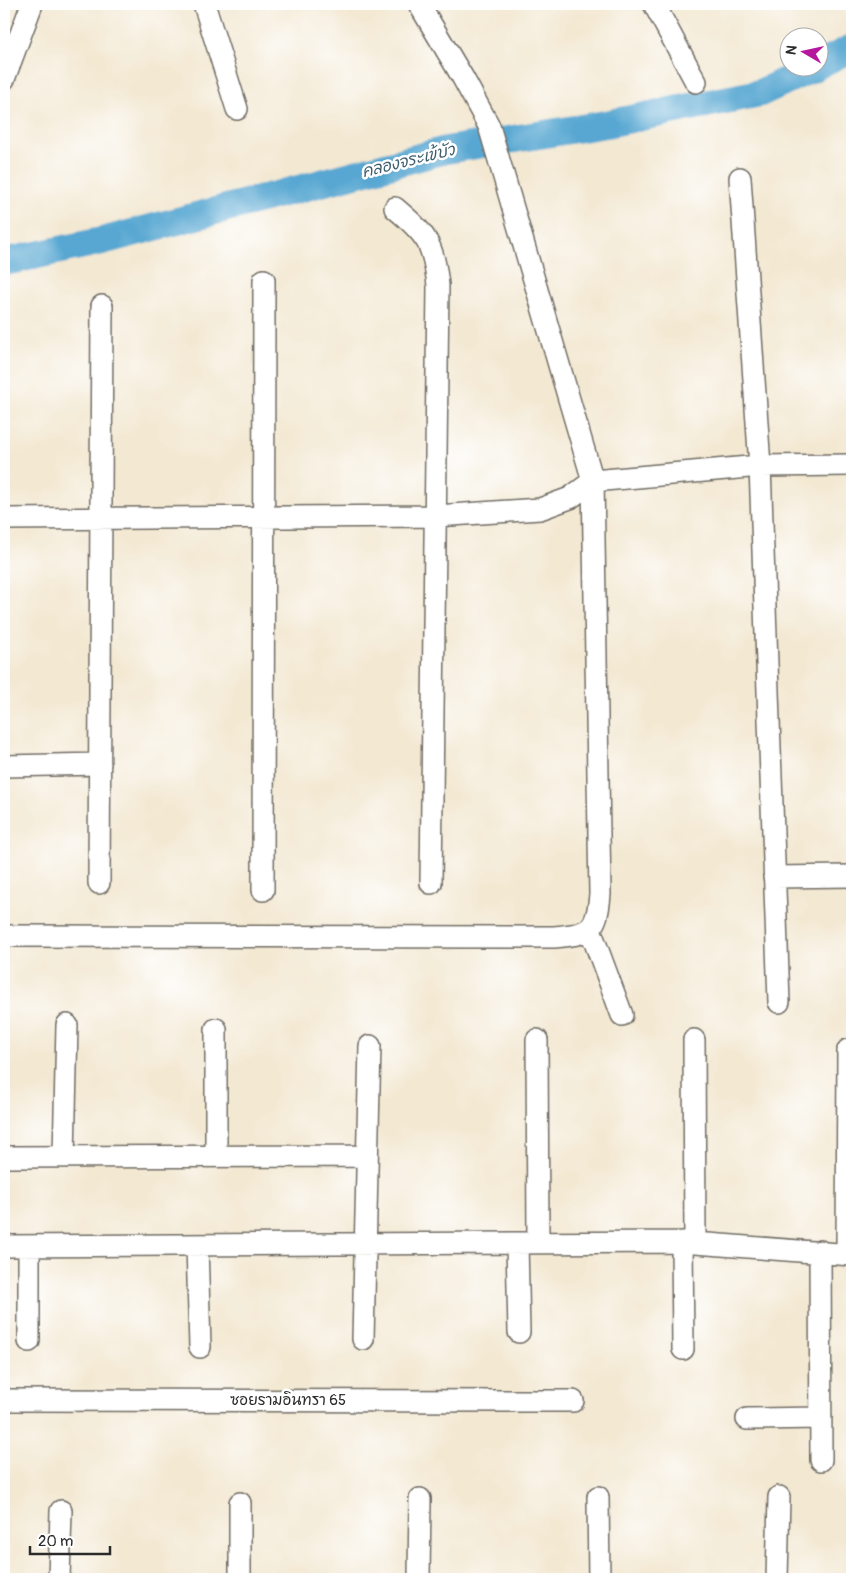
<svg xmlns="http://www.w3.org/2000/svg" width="856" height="1583" font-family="Pangolin,'Playpen Sans Thai',sans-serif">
	<rect width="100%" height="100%" fill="#fff"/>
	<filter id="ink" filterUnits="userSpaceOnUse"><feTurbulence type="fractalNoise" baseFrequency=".02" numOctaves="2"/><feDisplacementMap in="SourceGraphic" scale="10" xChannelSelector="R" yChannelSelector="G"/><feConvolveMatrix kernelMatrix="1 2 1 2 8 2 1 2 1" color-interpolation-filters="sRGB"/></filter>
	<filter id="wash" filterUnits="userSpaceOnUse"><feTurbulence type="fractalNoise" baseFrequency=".0096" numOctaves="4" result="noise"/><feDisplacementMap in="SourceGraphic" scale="20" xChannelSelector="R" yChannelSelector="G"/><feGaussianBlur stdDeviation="1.12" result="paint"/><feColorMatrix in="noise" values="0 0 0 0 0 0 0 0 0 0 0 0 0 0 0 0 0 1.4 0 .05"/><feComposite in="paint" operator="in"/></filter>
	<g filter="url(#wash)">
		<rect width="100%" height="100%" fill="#f3e8d2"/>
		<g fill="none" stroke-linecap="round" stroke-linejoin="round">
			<path stroke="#58a7d2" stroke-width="28" d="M 818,65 L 852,48
				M 4,262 L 102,241 L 446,150 L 606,124 L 760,93 L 813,68"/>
		</g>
	</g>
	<g filter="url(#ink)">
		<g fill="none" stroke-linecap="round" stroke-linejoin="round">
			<g stroke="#716d65" stroke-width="24">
				<path id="street" d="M 204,4 L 237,109
					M 654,4 L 696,82
					M 4,79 L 32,4
					M 740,178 L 760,466 L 779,1002
					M 395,208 C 427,235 433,243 438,285 L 431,883
					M 4,519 L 436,516 L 540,509 L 570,498 L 593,481 L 760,466 L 852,465
					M 4,766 L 100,764
					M 774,877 L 852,876
					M 99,883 L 102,306
					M 263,890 L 264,280
					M 590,929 L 622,1015
					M 4,936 L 554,937 C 590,934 597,931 600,894 L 593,481 L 489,126 L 463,78 L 419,4
					M 216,1029 L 216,1156
					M 537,1040 L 538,1243
					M 694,1040 L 695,1243
					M 64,1156 L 67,1025
					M 4,1157 L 367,1156
					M 682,1242 L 683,1349
					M 517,1243 L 519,1332
					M 197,1245 L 200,1347
					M 4,1246 L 682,1242 L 852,1255
					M 29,1246 L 29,1341
					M 820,1251 L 821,1460
					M 847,1254 L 848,1050
					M 363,1339 L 370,1046
					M 4,1400 L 573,1401
					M 747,1419 L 821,1418
					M 598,1497 L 599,1579
					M 59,1579 L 61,1511
					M 240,1579 L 240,1503
					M 419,1579 L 420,1499
					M 777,1579 L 779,1497"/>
			</g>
			<use href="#street" stroke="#fff" stroke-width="21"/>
		</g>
	</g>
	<g text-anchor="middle" stroke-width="5" stroke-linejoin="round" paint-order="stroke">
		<g font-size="15" fill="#2b2b2b" stroke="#fff">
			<text x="288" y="1405">ซอยรามอินทรา 65</text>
		</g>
		<g font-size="16" font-style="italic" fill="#3d5d6e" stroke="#fff">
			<text transform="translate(408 160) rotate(-14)" y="6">คลองจระเข้บัว</text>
		</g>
	</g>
	<rect width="856" height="1583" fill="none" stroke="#fff" stroke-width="20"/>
	<g transform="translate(804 52) rotate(279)"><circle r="24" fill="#ffffff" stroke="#aaaaaa"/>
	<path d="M0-4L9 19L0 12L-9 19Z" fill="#b5179e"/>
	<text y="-8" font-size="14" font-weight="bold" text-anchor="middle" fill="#2b2b2b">N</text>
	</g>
	<path d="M30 1546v8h80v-8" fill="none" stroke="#2b2b2b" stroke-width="2.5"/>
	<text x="38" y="1546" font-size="15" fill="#2b2b2b" stroke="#ffffff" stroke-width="4" paint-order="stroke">20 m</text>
</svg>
